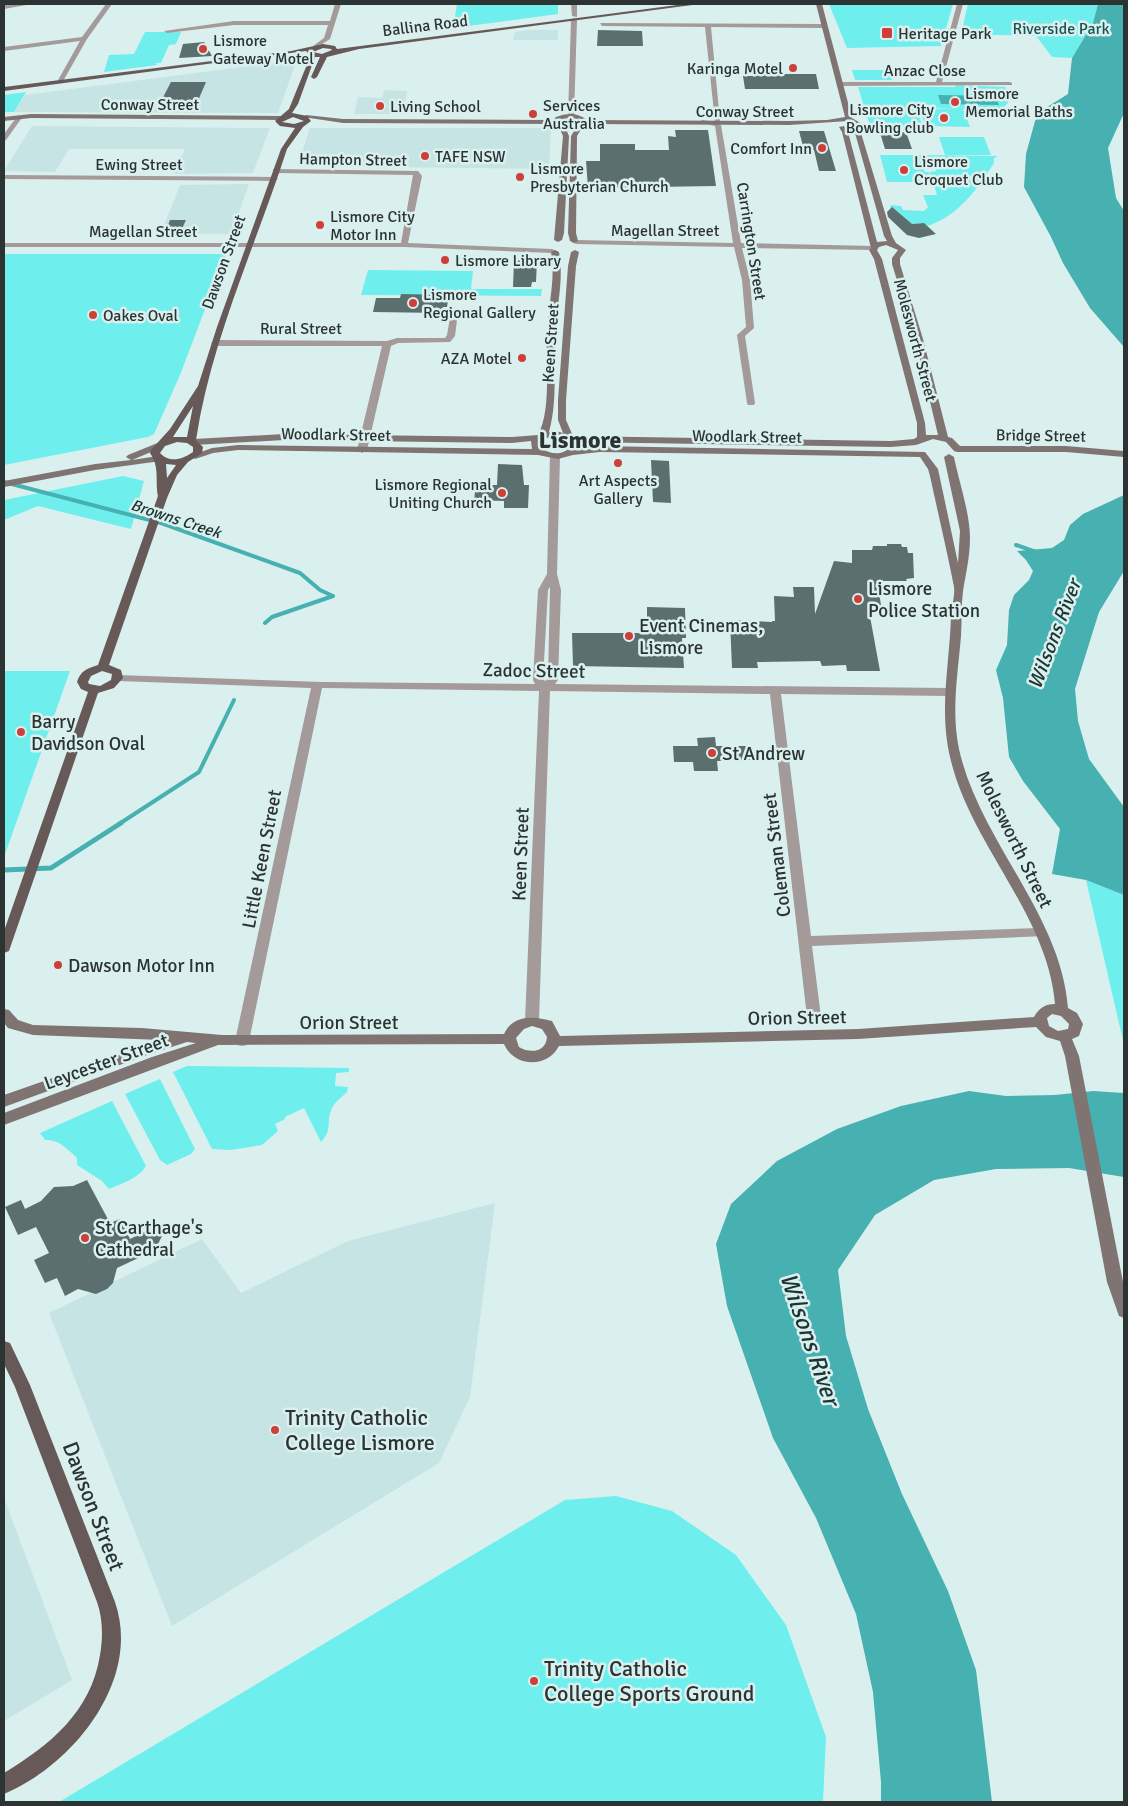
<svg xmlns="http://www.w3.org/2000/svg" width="1128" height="1806" font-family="Signika,sans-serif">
	<rect width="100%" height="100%" fill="#daf0ef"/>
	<path fill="#c5e4e3" d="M 529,30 L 558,30 L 558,40 L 513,40 L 515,32 Z
		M 297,60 L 278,113 L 14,112 L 25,95 Z
		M 384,90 L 407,91 L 403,114 L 354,114 L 358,97 L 382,98 Z
		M 32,126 L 270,128 L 253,173 L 174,174 L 185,149 L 69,149 L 55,172 L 4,171 Z
		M 310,128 L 551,128 L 549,169 L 297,166 Z
		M 249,184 L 231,234 L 161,233 L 180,185 Z
		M 495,1203 L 470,1397 L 439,1463 L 172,1626 L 49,1313 L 202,1239 L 241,1293 L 348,1241 Z
		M 4,1498 L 72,1680 L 4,1721 Z"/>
	<path fill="#6eefee" d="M 457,4 L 558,4 L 558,14 L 453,28 Z
		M 829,4 L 953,4 L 941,46 L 847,48 Z
		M 968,4 L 1098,4 L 1093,23 L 1072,58 L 1052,57 L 1036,36 L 961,34 Z
		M 145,32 L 181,32 L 176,44 L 169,45 L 161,63 L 156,63 L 157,65 L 104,72 L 109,55 L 134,54 Z
		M 852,70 L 889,70 L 892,80 L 855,80 Z
		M 956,85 L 1005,87 L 1007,90 L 1011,90 L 1011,99 C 999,115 988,116 970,116 L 967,109 L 963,109 L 970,127 L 925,126 L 920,109 L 961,108 L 917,108 L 923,129 L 907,129 L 907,126 L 870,126 L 858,87 L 955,87 Z
		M 26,92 L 14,112 L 4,112 L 4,95 Z
		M 939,137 L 984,137 L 991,155 L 945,155 Z
		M 880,155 L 921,155 L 927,167 L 923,168 L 925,172 L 929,172 L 932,182 L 887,182 Z
		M 922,155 L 998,156 L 994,158 L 994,163 C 977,189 959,216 927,226 L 920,223 L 912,224 L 893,216 L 890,205 L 901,206 L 903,210 L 924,211 L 928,207 L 923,195 L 937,195 L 930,172 L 936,171 L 935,167 L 928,167 Z
		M 4,254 L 226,254 L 180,375 L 154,434 L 148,437 L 4,465 Z
		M 368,270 L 473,271 L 471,289 L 542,289 L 541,296 L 361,295 Z
		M 123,476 L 144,481 L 131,529 L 38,506 L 4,520 L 4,500 Z
		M 4,671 L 70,671 L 4,857 Z
		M 1086,880 L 1124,895 L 1124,1045 Z
		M 187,1066 L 349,1068 L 349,1072 L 336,1073 L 335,1086 L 348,1087 L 347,1092 C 342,1097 333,1103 331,1111 C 326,1124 333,1129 321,1142 L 304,1108 L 285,1117 L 285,1119 L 275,1124 L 278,1131 L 262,1145 L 231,1150 L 212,1149 L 173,1072 Z
		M 160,1079 L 195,1149 L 191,1154 L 167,1165 L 160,1160 L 125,1094 Z
		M 112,1101 L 146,1166 C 139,1178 121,1184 109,1189 L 102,1181 L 77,1165 L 77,1158 C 66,1148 60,1140 45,1140 L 40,1133 Z
		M 616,1496 L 672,1511 L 736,1555 L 786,1625 L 826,1737 L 823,1802 L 59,1802 L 565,1500 Z"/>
	<path fill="#47b0b0" d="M 1098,4 L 1124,4 L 1124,113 L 1108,148 L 1116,198 L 1124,211 L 1124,347 L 1090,308 L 1063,263 L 1051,237 L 1024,187 L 1026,154 L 1035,121 L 1044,109 L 1068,94 L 1072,58 L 1093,23 Z
		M 938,95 L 995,96 L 999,105 L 941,104 Z
		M 1124,495 L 1124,571 L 1099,612 L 1075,689 L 1078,721 L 1089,759 L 1124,807 L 1124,895 L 1086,880 L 1052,874 L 1060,829 L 1023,781 L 1009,757 L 1003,698 L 996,670 L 1007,645 L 1009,610 L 1014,595 L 1029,580 L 1033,571 L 1026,560 L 1017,551 L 1052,548 L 1064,540 L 1070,525 L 1083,514 Z
		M 969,1091 L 1006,1096 L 1055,1095 L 1093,1091 L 1124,1093 L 1124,1177 L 1069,1168 L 996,1169 L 934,1180 L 875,1215 L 838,1270 L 846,1336 L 868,1409 L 902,1494 L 948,1591 L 976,1670 L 992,1802 L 881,1802 L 881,1782 L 873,1692 L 856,1614 L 816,1518 L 773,1438 L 727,1306 L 716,1244 L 731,1204 L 777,1161 L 837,1129 L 901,1106 Z"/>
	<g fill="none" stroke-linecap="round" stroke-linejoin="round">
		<path stroke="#47b0b0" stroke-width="4" d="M 4,482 L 161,523 L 300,573 L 320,590 L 333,596
			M 1016,545 L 1036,552
			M 265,623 L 272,617 L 333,596
			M 119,824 L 199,772 L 234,700"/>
		<path stroke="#47b0b0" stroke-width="5" d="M 4,870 L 51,868 L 121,823"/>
	</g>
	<path fill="#5c6f6f" d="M 598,30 L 642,31 L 643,46 L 597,46 Z
		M 204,42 L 212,56 L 179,58 L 183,44 Z
		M 752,74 L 816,74 L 819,89 L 745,89 L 743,76 L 753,76 Z
		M 171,82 L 206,82 L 194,110 L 177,110 L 178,106 L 159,105 Z
		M 675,130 L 708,130 L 716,186 L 588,188 L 586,161 L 600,161 L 600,144 L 635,144 L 635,150 L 669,150 L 668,136 L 676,137 Z
		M 799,131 L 824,131 L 836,171 L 819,171 L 814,150 L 804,150 Z
		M 906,132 L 912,149 L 885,149 L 880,133 Z
		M 892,207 L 912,224 L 924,223 L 936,234 L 919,238 L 907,235 L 888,217 L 887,212 Z
		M 170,220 L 186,220 L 180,233 L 165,233 Z
		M 514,260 L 537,260 L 536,282 L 532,282 L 531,287 L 513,287 Z
		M 401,294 L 449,295 L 447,307 L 443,307 L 442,313 L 373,312 L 376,298 L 400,298 Z
		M 651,460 L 669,461 L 671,503 L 653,502 Z
		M 498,464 L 522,465 L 524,485 L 529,485 L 528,508 L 504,508 L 504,501 L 474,500 L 476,485 L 497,485 Z
		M 887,544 L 901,544 L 902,547 L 907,547 L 908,553 L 913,553 L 914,578 L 906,579 L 907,581 L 877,581 L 882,611 L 869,611 L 880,671 L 847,671 L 846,665 L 822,666 L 820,661 L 757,662 L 758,668 L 732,668 L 730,620 L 772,622 L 772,621 L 775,621 L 774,596 L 794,597 L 793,587 L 814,587 L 815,614 L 834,561 L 852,563 L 852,550 L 872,550 L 873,546 L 887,546 Z
		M 647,607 L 685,608 L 686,638 L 682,638 L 684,668 L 573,666 L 572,633 L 647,633 Z
		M 715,737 L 716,746 L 750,746 L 752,760 L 717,761 L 718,771 L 694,771 L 693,762 L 674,762 L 673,746 L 698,746 L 697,738 Z
		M 87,1180 L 110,1223 L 120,1219 L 130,1239 L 150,1229 L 158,1230 L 162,1236 L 158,1244 L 145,1251 L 147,1254 L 117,1268 L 113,1283 L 107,1289 L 96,1294 L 78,1289 L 65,1296 L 57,1278 L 45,1283 L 34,1260 L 49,1253 L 36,1227 L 18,1235 L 5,1207 L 21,1200 L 25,1209 L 41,1201 L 54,1187 L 73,1186 Z"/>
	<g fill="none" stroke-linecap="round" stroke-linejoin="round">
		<path fill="#a39a99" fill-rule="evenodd" d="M 16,4 L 32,4 L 4,9 L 4,5 Z
			M 106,4 L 112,4 L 87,39 L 62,83 L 57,82 L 80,41 L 4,51 L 4,47 L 82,37 Z
			M 335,4 L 341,4 L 330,39 L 316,48 L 313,46 L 324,38 L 328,25 L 234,25 L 167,33 L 164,31 L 234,21 L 330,21 Z
			M 571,4 L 577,4 L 577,17 L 572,16 Z
			M 957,4 L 963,4 L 942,82 L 1010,82 L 1012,83 L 1012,85 L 839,86 L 836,84 L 839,82 L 936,82 Z
			M 574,18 L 577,20 L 574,116 L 571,118 L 568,116 L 571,20 Z
			M 600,23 L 824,24 L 827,26 L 824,28 L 711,27 L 720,121 L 718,123 L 721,125 L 741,243 L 873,246 L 877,248 L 873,250 L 742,248 L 750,280 L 754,328 L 745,336 L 755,403 L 754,405 L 748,405 L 747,403 L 737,335 L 746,327 L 742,280 L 734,247 L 576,244 L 572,242 L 576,240 L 733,243 L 715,126 L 699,122 L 702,120 L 715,122 L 705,27 L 602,26 Z
			M 16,118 L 21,119 L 6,140 L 4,141 L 4,134 Z
			M 273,169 L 418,171 L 422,176 L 408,243 L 552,249 L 556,251 L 552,253 L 404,247 L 4,247 L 4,243 L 401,243 L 413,175 L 276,173 L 273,173 Z
			M 4,175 L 274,177 L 278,179 L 274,181 L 4,179 Z
			M 450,318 L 457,320 L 455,336 L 450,342 L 398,343 L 391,346 L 367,450 L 362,453 L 357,450 L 382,346 L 215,346 L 211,343 L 215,340 L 387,341 L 397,338 L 445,338 L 447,335 Z
			M 555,453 L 560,456 L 557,574 L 561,590 L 558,680 L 555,684 L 948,688 L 953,692 L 948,696 L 781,694 L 811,936 L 1041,928 L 1045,930 L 1047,933 L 1045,936 L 812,946 L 821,1017 L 819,1021 L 814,1022 L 809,1021 L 807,1017 L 770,694 L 550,691 L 539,1021 L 537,1025 L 532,1026 L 527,1025 L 525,1021 L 539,691 L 322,688 L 249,1041 L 247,1045 L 242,1046 L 237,1045 L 235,1041 L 311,688 L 118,681 L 113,678 L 118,675 L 323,682 L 535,684 L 533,680 L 538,590 L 547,574 L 550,456 ZM 550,587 L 548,679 L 545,681 L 543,679 L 548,590 Z"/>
		<path fill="#807472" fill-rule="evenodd" d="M 816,4 L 822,4 L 852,118 L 862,124 L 861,133 L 892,236 L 896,243 L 906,250 L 900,258 L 900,264 L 923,339 L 948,437 L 952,438 L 960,446 L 1066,446 L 1124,451 L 1124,457 L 1066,452 L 957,452 L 954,451 L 946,442 L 933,439 L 916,445 L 891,447 L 580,442 L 582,445 L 579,449 L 600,446 L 925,452 L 938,469 L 958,563 L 960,531 L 944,457 L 949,454 L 954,457 C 959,482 970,513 970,538 C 970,556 966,573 963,591 C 961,606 962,621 961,636 C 958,673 951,711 959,749 C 979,840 1061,914 1068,1008 L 1077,1013 L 1083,1024 L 1079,1036 L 1072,1039 L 1079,1056 L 1124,1287 L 1124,1318 L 1119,1316 L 1107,1282 L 1065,1056 L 1060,1041 L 1046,1037 L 1036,1027 L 858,1039 L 559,1046 C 547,1069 514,1067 504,1044 L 218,1045 L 4,1125 L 4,1113 L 152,1057 L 196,1043 L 187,1042 L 150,1054 L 4,1107 L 4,1095 L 161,1040 L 33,1035 L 8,1028 L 4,1023 L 4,1009 L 9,1010 L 18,1020 L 33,1025 L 142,1028 L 222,1035 L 504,1034 C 513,1014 534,1016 552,1021 L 560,1036 L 858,1029 L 1034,1017 C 1039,1008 1045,1004 1055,1004 C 1048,916 972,846 951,761 C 938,711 950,664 951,614 C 952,606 955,595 954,587 C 947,551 938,513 930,476 L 928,469 L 920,457 L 600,452 L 573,455 L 558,459 L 538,455 L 238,450 L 213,453 L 195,459 L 190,456 L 212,448 L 238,445 L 532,449 L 531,441 L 512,443 L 284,440 L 194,445 L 189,442 L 194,439 L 284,434 L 512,437 L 538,435 C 552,408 545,363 547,332 C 548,305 556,279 551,252 L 555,250 L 559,252 C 564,279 557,305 555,333 C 553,366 558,400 549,432 L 556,431 L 563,433 L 558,420 L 558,400 L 568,266 L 571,252 L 575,250 L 579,252 L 576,266 L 566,400 L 566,420 L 573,436 L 891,441 L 914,439 L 917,437 L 917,423 L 874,259 L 869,250 L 871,248 L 842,132 L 839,127 L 844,126 L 848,132 L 877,242 L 887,241 L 884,236 L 855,133 L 856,125 L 848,121 L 789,125 L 585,124 C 571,117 569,116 555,124 L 343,123 L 303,117 L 306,115 L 343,119 L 553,120 L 556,117 C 567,113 577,112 587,120 L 789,121 L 827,120 L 845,117 ZM 886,245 L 898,250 L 892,258 L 892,264 L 915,339 L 938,435 L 926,435 L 925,423 L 882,259 L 877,250 L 879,247 ZM 556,437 L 570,441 L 572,445 C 564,456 551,455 541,448 L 541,442 L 546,438 ZM 1052,1014 L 1061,1016 L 1069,1024 L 1068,1029 L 1058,1031 L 1049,1026 L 1047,1018 ZM 532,1026 L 542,1029 L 547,1037 C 546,1052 531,1054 519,1047 L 516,1038 L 524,1029 Z
			M 31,114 L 281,116 L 284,118 L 281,120 L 31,118 L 4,121 L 4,117 Z
			M 580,124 L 583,126 L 577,136 L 576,233 L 578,241 L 574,243 L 570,241 L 568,233 L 571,136 L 578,125 Z
			M 562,125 L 565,127 L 569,136 L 564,233 L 562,240 L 558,242 L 554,240 L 563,136 L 559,127 Z
			M 160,442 L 163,443 L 163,447 L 132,460 L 158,456 L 163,459 L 161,461 L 95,470 L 4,487 L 4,481 L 95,464 L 131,460 L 126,457 L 128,455 Z"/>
		<path fill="#675957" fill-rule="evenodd" d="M 685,4 L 700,4 L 359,49 L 327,57 L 317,77 L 314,79 L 311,77 L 320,57 L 315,57 L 298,104 L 292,113 L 307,116 L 311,121 L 303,127 L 287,149 C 256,245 211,340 196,440 L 203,447 L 202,453 L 188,462 L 177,475 L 167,498 L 109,665 L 121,670 L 123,678 L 114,688 L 98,693 L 10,948 L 9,951 L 4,953 L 4,931 L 88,692 L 81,689 L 77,682 C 80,671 88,668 98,665 L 158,496 C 155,481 160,467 150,453 L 151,450 L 170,429 L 198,386 L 217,327 L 281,149 L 295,128 L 280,126 L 275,121 L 289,109 L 308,62 L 309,54 L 306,51 L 4,91 L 4,87 L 291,51 L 323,44 L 335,46 L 337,49 ZM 323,48 L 331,49 L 332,50 L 322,54 L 313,52 ZM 293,117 L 304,121 L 294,124 L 282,122 ZM 193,406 L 187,437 L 173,437 ZM 177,442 L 187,443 L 193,447 L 193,452 C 182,460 169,463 160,453 L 165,446 ZM 166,464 L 176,465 L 167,478 ZM 102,671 L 112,674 L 111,680 L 100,686 L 89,684 L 88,682 L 91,676 Z
			M 4,1341 L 10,1343 L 30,1385 L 115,1602 C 142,1680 73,1765 4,1794 L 4,1773 C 50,1745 91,1712 100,1655 C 103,1638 103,1619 97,1602 L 15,1387 L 4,1364 Z"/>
	</g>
	<g fill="#cd3f38" stroke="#daf0ef" stroke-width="2">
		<rect x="881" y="27" width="12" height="12" rx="2.5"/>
		<circle cx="203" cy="49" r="5"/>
		<circle cx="793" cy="68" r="5"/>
		<circle cx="955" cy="102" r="5"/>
		<circle cx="380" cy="106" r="5"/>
		<circle cx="533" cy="114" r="5"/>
		<circle cx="944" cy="118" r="5"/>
		<circle cx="822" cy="148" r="5"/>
		<circle cx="425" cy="156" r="5"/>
		<circle cx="904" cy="170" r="5"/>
		<circle cx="520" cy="177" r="5"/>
		<circle cx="320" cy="225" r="5"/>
		<circle cx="445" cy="260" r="5"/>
		<circle cx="413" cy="303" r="5"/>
		<circle cx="93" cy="315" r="5"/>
		<circle cx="522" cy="358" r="5"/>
		<circle cx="618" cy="463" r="5"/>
		<circle cx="502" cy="493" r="5"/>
		<circle cx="858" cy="599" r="5"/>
		<circle cx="629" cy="636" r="5"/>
		<circle cx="21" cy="732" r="5"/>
		<circle cx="712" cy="753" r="5"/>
		<circle cx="58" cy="965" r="5"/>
		<circle cx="85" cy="1238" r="5"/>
		<circle cx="275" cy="1430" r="5"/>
		<circle cx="534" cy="1681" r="5"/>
	</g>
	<g text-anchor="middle" stroke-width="5" stroke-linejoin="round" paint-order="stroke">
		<g font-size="16" fill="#2b3433" stroke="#daf0ef">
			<text transform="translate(425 25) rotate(-7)" y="6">Ballina Road</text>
			<text x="925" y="76">Anzac Close</text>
			<text x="150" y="110">Conway Street</text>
			<text x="745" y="117">Conway Street</text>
			<text transform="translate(353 159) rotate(1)" y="6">Hampton Street</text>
			<text x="139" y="170">Ewing Street</text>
			<text x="665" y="236">Magellan Street</text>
			<text x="143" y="237">Magellan Street</text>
			<text transform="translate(752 241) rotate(81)" y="6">Carrington Street</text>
			<text transform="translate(223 262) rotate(-70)" y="6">Dawson Street</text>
			<text x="301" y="334">Rural Street</text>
			<text transform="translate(916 340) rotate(75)" y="6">Molesworth Street</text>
			<text transform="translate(550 343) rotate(-86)" y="6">Keen Street</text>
			<text transform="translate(336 434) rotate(1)" y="6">Woodlark Street</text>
			<text transform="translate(1041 435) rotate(1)" y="6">Bridge Street</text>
			<text transform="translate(747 436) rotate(1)" y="6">Woodlark Street</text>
		</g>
		<g font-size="16" fill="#175353" stroke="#daf0ef">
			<text x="1061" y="34">Riverside Park</text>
		</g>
		<g font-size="16" fill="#2b3433" stroke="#daf0ef" text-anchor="start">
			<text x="898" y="39">Heritage Park</text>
			<text x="213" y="46">Lismore<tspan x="213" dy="18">Gateway Motel</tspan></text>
			<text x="783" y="74" text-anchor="end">Karinga Motel</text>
			<text x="965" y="99">Lismore<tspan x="965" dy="18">Memorial Baths</tspan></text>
			<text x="543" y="111">Services<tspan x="543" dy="18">Australia</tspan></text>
			<text x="390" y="112">Living School</text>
			<text x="934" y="115" text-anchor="end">Lismore City<tspan x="934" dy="18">Bowling club</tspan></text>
			<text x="812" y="154" text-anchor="end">Comfort Inn</text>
			<text x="435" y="162">TAFE NSW</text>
			<text x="914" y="167">Lismore<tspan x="914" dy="18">Croquet Club</tspan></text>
			<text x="530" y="174">Lismore<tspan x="530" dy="18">Presbyterian Church</tspan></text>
			<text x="330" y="222">Lismore City<tspan x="330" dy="18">Motor Inn</tspan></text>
			<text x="455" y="266">Lismore Library</text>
			<text x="423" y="300">Lismore<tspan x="423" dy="18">Regional Gallery</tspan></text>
			<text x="103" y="321">Oakes Oval</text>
			<text x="512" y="364" text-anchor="end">AZA Motel</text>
			<text x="618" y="486" text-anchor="middle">Art Aspects<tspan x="618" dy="18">Gallery</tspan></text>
			<text x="492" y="490" text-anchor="end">Lismore Regional<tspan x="492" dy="18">Uniting Church</tspan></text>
		</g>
		<g font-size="16" font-style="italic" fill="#1c3433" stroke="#daf0ef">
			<text transform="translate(176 518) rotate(18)" y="6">Browns Creek</text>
		</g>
		<g font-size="19" fill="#2b3433" stroke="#daf0ef" text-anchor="start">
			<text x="868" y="595">Lismore<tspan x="868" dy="22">Police Station</tspan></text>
			<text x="639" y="632">Event Cinemas,<tspan x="639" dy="22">Lismore</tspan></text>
			<text x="31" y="728">Barry<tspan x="31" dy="22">Davidson Oval</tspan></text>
			<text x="722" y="760">St Andrew</text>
			<text x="68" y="972">Dawson Motor Inn</text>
			<text x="95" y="1234">St Carthage's<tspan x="95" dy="22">Cathedral</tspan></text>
		</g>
		<g font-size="19" fill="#2b3433" stroke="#daf0ef">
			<text transform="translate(534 670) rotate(1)" y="7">Zadoc Street</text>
			<text transform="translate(1015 839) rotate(64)" y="7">Molesworth Street</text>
			<text transform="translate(520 854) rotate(-88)" y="7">Keen Street</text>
			<text transform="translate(776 855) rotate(-97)" y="7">Coleman Street</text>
			<text transform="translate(261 859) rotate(-79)" y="7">Little Keen Street</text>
			<text transform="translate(797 1017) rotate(-1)" y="7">Orion Street</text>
			<text x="349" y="1029">Orion Street</text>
			<text transform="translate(106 1061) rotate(-20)" y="7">Leycester Street</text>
		</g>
		<g font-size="20" font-style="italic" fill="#1c3433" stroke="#daf0ef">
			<text transform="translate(1054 634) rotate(-69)" y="7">Wilsons River</text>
		</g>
		<g font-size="22" fill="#2b3433" stroke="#daf0ef" text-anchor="start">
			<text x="285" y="1425">Trinity Catholic<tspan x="285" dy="25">College Lismore</tspan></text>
			<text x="544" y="1676">Trinity Catholic<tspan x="544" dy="25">College Sports Ground</tspan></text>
		</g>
		<g font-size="22" fill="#2b3433" stroke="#daf0ef">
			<text transform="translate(94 1506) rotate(69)" y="8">Dawson Street</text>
		</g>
		<g font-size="24" font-weight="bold" fill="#2b3433" stroke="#daf0ef">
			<text x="580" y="448">Lismore</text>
		</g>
		<g font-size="24" font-style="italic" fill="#1c3433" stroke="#daf0ef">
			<text transform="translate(810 1339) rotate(71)" y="8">Wilsons River</text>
		</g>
	</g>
	<rect width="1128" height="1806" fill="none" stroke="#2b3433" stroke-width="10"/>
</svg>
